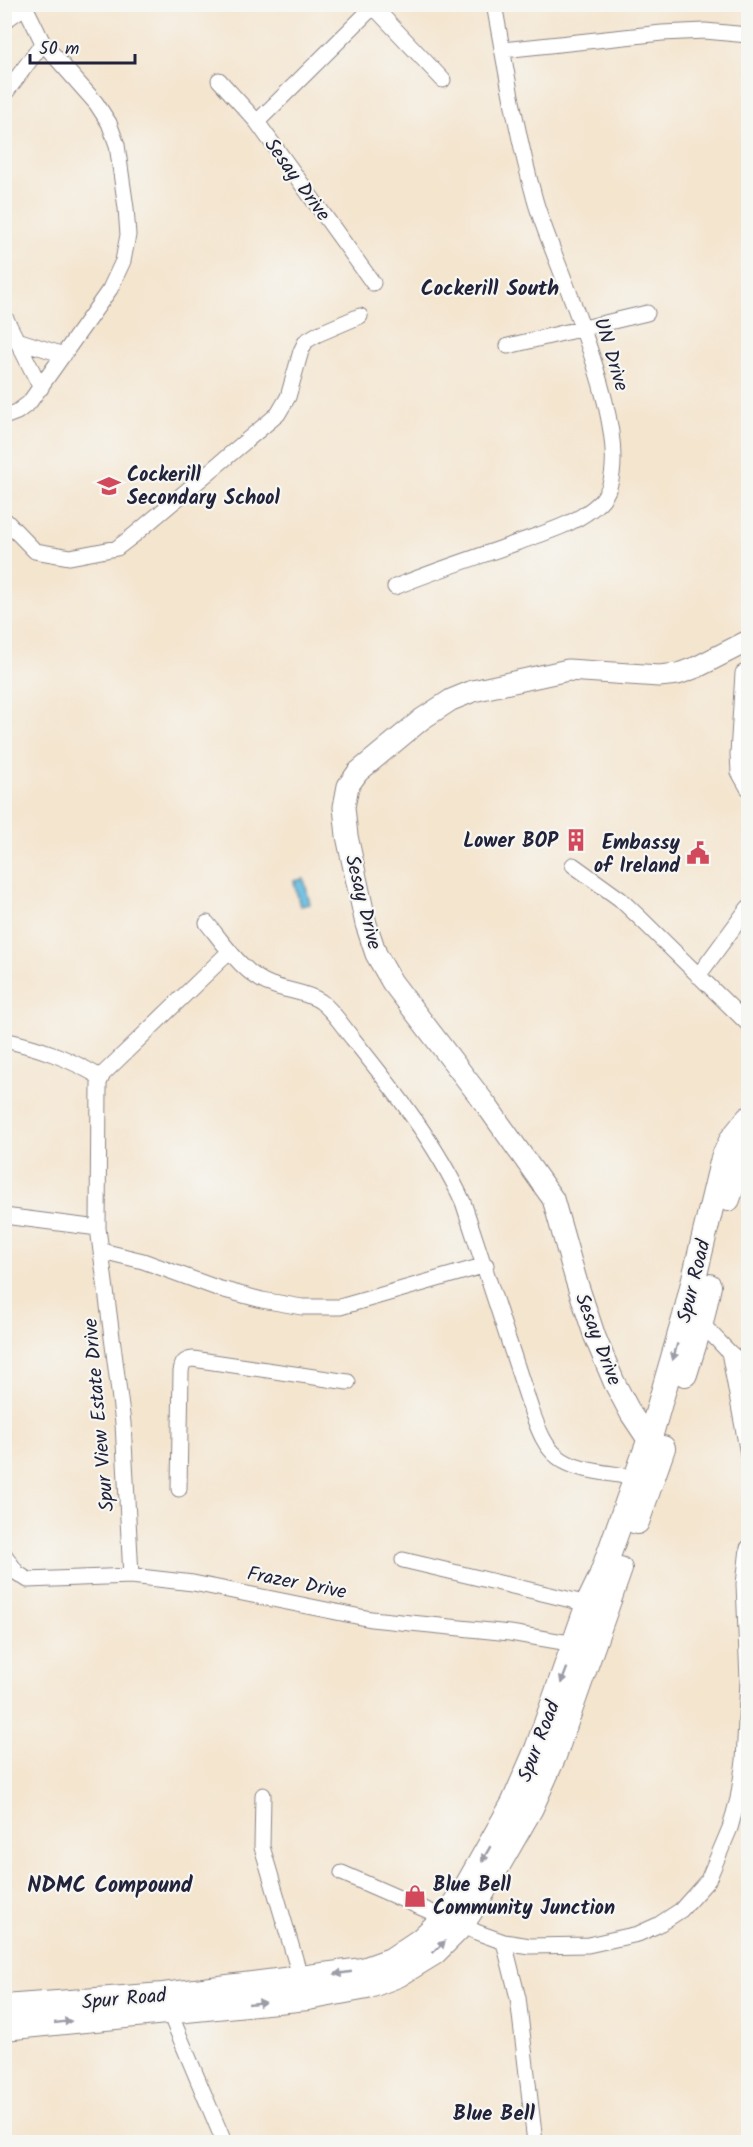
<svg xmlns="http://www.w3.org/2000/svg" width="753" height="2147" font-family="Kalam,sans-serif">
	<rect width="100%" height="100%" fill="#f6f6f2"/>
	<filter id="ink" filterUnits="userSpaceOnUse"><feTurbulence type="fractalNoise" baseFrequency=".0167" numOctaves="2"/><feDisplacementMap in="SourceGraphic" scale="12" xChannelSelector="R" yChannelSelector="G"/><feConvolveMatrix kernelMatrix="1 2 1 2 8 2 1 2 1" color-interpolation-filters="sRGB"/></filter>
	<filter id="wash" filterUnits="userSpaceOnUse"><feTurbulence type="fractalNoise" baseFrequency=".008" numOctaves="4" result="noise"/><feDisplacementMap in="SourceGraphic" scale="24" xChannelSelector="R" yChannelSelector="G"/><feGaussianBlur stdDeviation="1.35" result="paint"/><feColorMatrix in="noise" values="0 0 0 0 0 0 0 0 0 0 0 0 0 0 0 0 0 1.4 0 .05"/><feComposite in="paint" operator="in"/></filter>
	<g filter="url(#wash)">
		<rect width="100%" height="100%" fill="#f4e5cf"/>
		<path fill="#61bade" stroke="#426e8c" stroke-width="1.5" d="M 304,879 L 310,904 L 300,906 L 294,881 Z"/>
	</g>
	<g filter="url(#ink)">
		<g fill="none" stroke-linecap="round" stroke-linejoin="round">
			<g stroke="#8b8485" stroke-width="17">
				<path id="street" d="M 374,7 L 443,80
					M 503,50 L 662,33 L 705,31 L 748,35
					M 219,80 L 257,122 L 373,283
					M 4,95 L 43,43
					M 257,122 L 376,4
					M 4,315 L 41,388
					M 17,340 L 64,355
					M 508,346 L 647,313
					M 4,417 L 17,412 L 29,403 L 110,289 L 123,261 L 128,235 L 126,208 L 117,145 L 109,123 L 96,103 L 43,43 L 24,4
					M 4,519 L 35,551 L 70,557 L 117,548 L 134,535 L 278,414 L 288,397 L 301,351 L 306,341 L 318,334 L 360,316
					M 395,587 C 436,570 478,557 519,542 C 547,532 579,523 600,502 C 648,453 551,259 535,200 C 517,135 506,70 494,4
					M 743,673 L 738,754 L 739,772 L 748,788
					M 573,865 L 620,899 L 641,919 L 748,1024
					M 207,923 C 224,944 245,976 272,985 C 287,991 306,992 320,1001 C 333,1010 343,1027 353,1039 C 394,1090 436,1143 463,1202 L 532,1412 C 538,1428 544,1446 558,1457 C 578,1474 618,1472 644,1480
					M 698,976 L 748,908
					M 4,1040 C 41,1048 68,1058 100,1077
					M 4,1216 L 98,1228
					M 102,1251 L 143,1261 L 217,1288 L 262,1300 L 302,1307 L 340,1307 L 486,1265
					M 696,1321 L 701,1323 L 729,1352 L 748,1368
					M 729,1352 L 748,1454
					M 179,1489 L 181,1372 C 182,1363 184,1360 193,1359 L 348,1382
					M 4,1554 L 17,1573 L 28,1580 L 131,1576 L 193,1583 L 371,1619 L 510,1633 L 581,1645
					M 403,1560 L 588,1604
					M 131,1576 L 123,1423 L 98,1228 L 99,1083 L 103,1074 L 230,951
					M 263,1795 L 262,1847 L 301,1979
					M 342,1873 L 479,1933 L 504,1942 L 530,1946 L 588,1945 L 638,1934 L 658,1925 L 681,1910 L 708,1880 L 730,1828 L 738,1799 L 744,1761 L 748,1680 L 744,1584 L 748,1548
					M 504,1942 L 518,1998 L 535,2142
					M 166,2004 L 224,2142"/>
			</g>
			<g stroke="#8b8485" stroke-width="23">
				<path id="secondary" d="M 659,1448 L 649,1441 L 631,1414 L 614,1382 L 595,1337 L 576,1280 L 553,1199 L 487,1106 L 392,982 L 376,954 L 366,924 L 347,836 L 344,807 L 348,786 L 358,772 L 422,719 L 451,700 L 473,691 L 568,670 L 659,676 L 678,674 L 697,667 L 748,641"/>
			</g>
			<g stroke="#8b8485" stroke-width="26">
				<path id="primary" d="M 4,16 L 21,4
					M 728,1199 L 739,1167 L 748,1145
					M 685,1374 L 701,1323 L 709,1286
					M 637,1522 L 663,1448
					M 4,2007 L 163,1995 L 363,1970 L 391,1960 L 421,1940 L 444,1918 L 465,1889 L 513,1804 L 537,1749 L 588,1604 L 600,1579 L 649,1441 L 685,1316 L 723,1158 L 732,1139 L 748,1119
					M 4,2028 L 308,1998 L 367,1987 L 398,1975 L 434,1953 L 461,1926 L 481,1895 L 531,1808 L 554,1756 L 620,1569"/>
			</g>
			<use href="#street" stroke="#fff" stroke-width="15"/>
			<use href="#secondary" stroke="#fff" stroke-width="21"/>
			<use href="#primary" stroke="#fff" stroke-width="24"/>
		</g>
		<defs><path id="oneway-solid" d="M-6-.8H1V-3.2L6.5 0L1 3.2V.8H-6Z" transform="scale(1.5)"/></defs>
		<g fill="#9c9ca7">
			<use href="#oneway-solid" transform="translate(675 1352) rotate(106)"/>
			<use href="#oneway-solid" transform="translate(564 1676) rotate(111)"/>
			<use href="#oneway-solid" transform="translate(486 1854) rotate(120)"/>
			<use href="#oneway-solid" transform="translate(439 1947) rotate(-44)"/>
			<use href="#oneway-solid" transform="translate(343 1973) rotate(172)"/>
			<use href="#oneway-solid" transform="translate(257 2003) rotate(-6)"/>
			<use href="#oneway-solid" transform="translate(63 2022) rotate(-6)"/>
		</g>
	</g>
	<defs>
		<g id="school-bare" transform="scale(1.8)"><path d="M0-5L7-2L0 1L-7-2ZM-4 1L0 2.5L4 1V4Q0 6-4 4Z" fill="#d1495b" stroke="#f6f6f2" stroke-width="2.5" paint-order="stroke"/></g>
		<g id="building-bare" transform="scale(1.8)"><path d="M-4-6H4V6H1V3H-1V6H-4ZM-2.5-4.3h1.7v1.8h-1.7ZM.8-4.3h1.7v1.8H.8ZM-2.5-1h1.7V.8h-1.7ZM.8-1h1.7V.8H.8Z" fill="#d1495b" stroke="#f6f6f2" stroke-width="2.5" paint-order="stroke"/></g>
		<g id="civic-bare" transform="scale(1.8)"><path d="M-.6-6.5H3V-4.5H.6V-3L4-1V1h2V6H-6V1h2V-1L-.6-3ZM-1.2 2.5V6h2.4V2.5Z" fill="#d1495b" stroke="#f6f6f2" stroke-width="2.5" paint-order="stroke"/></g>
		<g id="shop-bare" transform="scale(1.8)"><path d="M-5-2.5h2.3a2.7 3.5 0 0 1 5.4 0H5L5.5 6h-11ZM-1.5-2.5h3a1.5 2.3 0 0 0-3 0Z" fill="#d1495b" stroke="#f6f6f2" stroke-width="2.5" paint-order="stroke"/></g>
	</defs>
	<g fill-rule="evenodd">
		<use href="#school-bare" x="109" y="486"/>
		<use href="#building-bare" x="576" y="840"/>
		<use href="#civic-bare" x="698" y="853"/>
		<use href="#shop-bare" x="415" y="1896"/>
	</g>
	<g text-anchor="middle" stroke-width="4.5" stroke-linejoin="round" paint-order="stroke">
		<g font-size="20" fill="#22223b" stroke="#f6f6f2">
			<text transform="translate(298 179) rotate(54)" y="7">Sesay Drive</text>
			<text transform="translate(612 354) rotate(73)" y="7">UN Drive</text>
			<text transform="translate(364 902) rotate(76)" y="7">Sesay Drive</text>
			<text transform="translate(693 1281) rotate(-76)" y="7">Spur Road</text>
			<text transform="translate(599 1339) rotate(69)" y="7">Sesay Drive</text>
			<text transform="translate(98 1415) rotate(-95)" y="7">Spur View Estate Drive</text>
			<text transform="translate(297 1582) rotate(11)" y="7">Frazer Drive</text>
			<text transform="translate(538 1741) rotate(-69)" y="7">Spur Road</text>
			<text transform="translate(124 1998) rotate(-5)" y="7">Spur Road</text>
		</g>
		<g font-size="20" font-weight="bold" fill="#22223b" stroke="#f6f6f2" text-anchor="start">
			<text x="127" y="481">Cockerill<tspan x="127" dy="23">Secondary School</tspan></text>
			<text x="558" y="847" text-anchor="end">Lower BOP</text>
			<text x="680" y="849" text-anchor="end">Embassy<tspan x="680" dy="23">of Ireland</tspan></text>
			<text x="433" y="1891">Blue Bell<tspan x="433" dy="23">Community Junction</tspan></text>
		</g>
		<g font-size="21" font-weight="bold" fill="#22223b" stroke="#f6f6f2">
			<text x="490" y="295">Cockerill South</text>
			<text x="494" y="2120">Blue Bell</text>
		</g>
		<g font-size="22" font-weight="bold" fill="#22223b" stroke="#f6f6f2">
			<text x="110" y="1892">NDMC Compound</text>
		</g>
	</g>
	<rect width="753" height="2147" fill="none" stroke="#f6f6f2" stroke-width="24"/>
	<path d="M30 54v9h105v-9" fill="none" stroke="#22223b" stroke-width="3"/>
	<text x="39" y="54" font-size="18" fill="#22223b" stroke="#f6f6f2" stroke-width="4.5" paint-order="stroke">50 m</text>
</svg>
